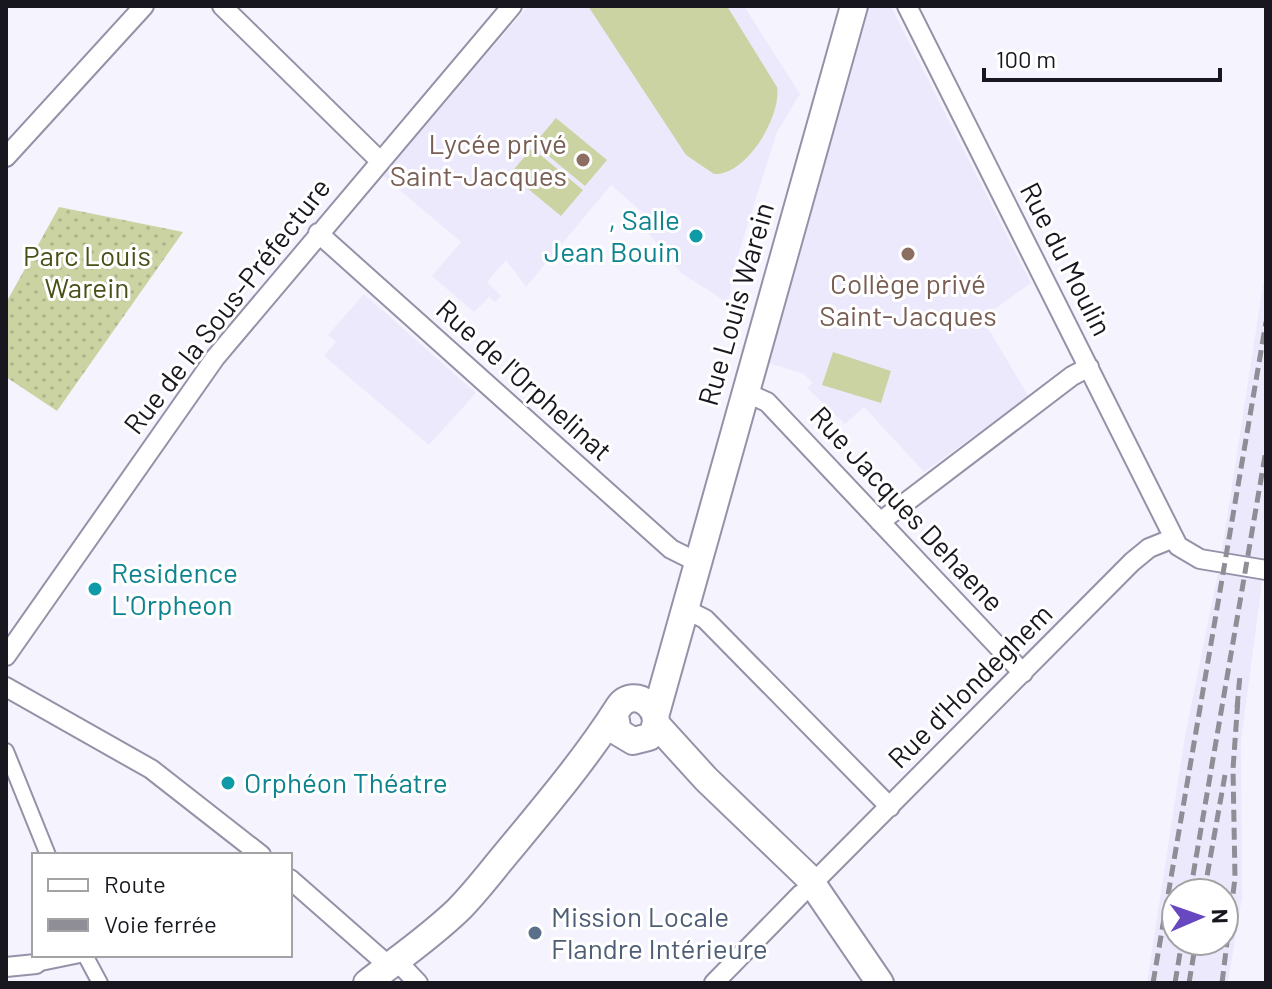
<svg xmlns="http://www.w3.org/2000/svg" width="1272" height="989" font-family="Barlow,sans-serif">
	<defs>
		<pattern id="grass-dots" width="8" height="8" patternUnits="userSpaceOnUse" patternTransform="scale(2)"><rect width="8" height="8" fill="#cbd3a3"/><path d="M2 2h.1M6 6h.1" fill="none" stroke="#aeb48c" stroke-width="1.8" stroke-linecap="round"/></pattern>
	</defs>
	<rect width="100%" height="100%" fill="#f5f3fd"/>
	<path fill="#ede9fd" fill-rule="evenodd" d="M 528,6 L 744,6 L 800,94 L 777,132 L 734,268 L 728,303 L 681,273 L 636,218 L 642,212 L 611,185 L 526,287 L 506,260 L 487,282 L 501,296 L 495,302 L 489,297 L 474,312 L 432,276 L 461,242 L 383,176 Z
		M 868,6 L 891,6 L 1031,283 L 982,318 L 1029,397 L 924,472 L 864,407 L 845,424 L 807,388 L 813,383 L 804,374 L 768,363 Z
		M 1266,266 L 1266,552 L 1241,742 L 1242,897 L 1228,983 L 1147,983 L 1185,736 L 1220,563 ZM 1176,893 L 1224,893 L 1224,941 L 1176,941 Z
		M 364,294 L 476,393 L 429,445 L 324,356 L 336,342 L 328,335 Z"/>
	<path fill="url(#grass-dots)" d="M 59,207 L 183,232 L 57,411 L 6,377 L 6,303 Z"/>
	<path fill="#cbd3a3" d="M 588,6 L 727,6 L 777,87 C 782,116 746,176 714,174 L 686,155 Z
		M 556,118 L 607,160 L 585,186 L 534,144 Z
		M 532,148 L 583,190 L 561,216 L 510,174 Z
		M 833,352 L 891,371 L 881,403 L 822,385 Z"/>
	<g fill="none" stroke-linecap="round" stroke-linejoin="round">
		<g stroke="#9691a8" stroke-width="18">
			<path id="pedestrian" d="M 6,751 L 48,855
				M 85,955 L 100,983
				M 36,964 L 80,955"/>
		</g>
		<g stroke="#9691a8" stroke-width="22">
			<path id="minor" d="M 222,6 L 379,160
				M 907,6 L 1178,546 L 1200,559 L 1266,570
				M 6,157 L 144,6
				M 318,233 L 671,549 L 697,562
				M 745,392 L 767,402 L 1023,673
				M 880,522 L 1072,376 L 1089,367
				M 683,608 L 705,619 L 890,807
				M 6,656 L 215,358 L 512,6
				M 6,687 L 151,769 L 261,855
				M 290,879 L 389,966
				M 813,883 L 1132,562 L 1149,548 L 1174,538
				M 396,960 L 418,983
				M 6,967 L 36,964
				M 714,983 L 801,894"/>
		</g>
		<g stroke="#9691a8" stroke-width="30">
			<path id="secondary" d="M 656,713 L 854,6
				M 656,724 L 706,779 L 807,876 L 880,983
				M 367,983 C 398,959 430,937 458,910 C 477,891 493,869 510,849 C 548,803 586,758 618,708 C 634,682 671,713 649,737 L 633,741 L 618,732 L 615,716"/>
		</g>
		<use href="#pedestrian" stroke="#fff" stroke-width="14"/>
		<use href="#minor" stroke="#fff" stroke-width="18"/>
		<use href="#secondary" stroke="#fff" stroke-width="26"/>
		<path stroke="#8f8d96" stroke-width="5" stroke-dasharray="12 6" stroke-linecap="butt" d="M 1237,708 L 1240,675
			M 1190,893 L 1266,450
			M 1204,893 L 1225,775
			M 1153,983 L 1266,322
			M 1175,983 L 1182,941
			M 1189,983 L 1196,941
			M 1222,983 L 1235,878 L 1233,769 L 1238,699"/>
	</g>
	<g fill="#8d6e63" stroke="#fff" stroke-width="3">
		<circle cx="583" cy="160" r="8"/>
		<circle cx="908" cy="254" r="8"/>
	</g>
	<g fill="#0f9aa8" stroke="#fff" stroke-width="3">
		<circle cx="696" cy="236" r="8"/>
		<circle cx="95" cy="589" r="8"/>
		<circle cx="228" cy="783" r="8"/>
	</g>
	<circle fill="#5c6f8a" stroke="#fff" stroke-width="3" cx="535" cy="933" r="8"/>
	<g text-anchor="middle" stroke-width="6" stroke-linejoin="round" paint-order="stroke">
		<g font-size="28" fill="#785e54" stroke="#fff" text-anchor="end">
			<text x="567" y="154">Lycée privé<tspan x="567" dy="32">Saint-Jacques</tspan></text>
			<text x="908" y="294" text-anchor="middle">Collège privé<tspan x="908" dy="32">Saint-Jacques</tspan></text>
		</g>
		<g font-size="28" fill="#0d838f" stroke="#fff" text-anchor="start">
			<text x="680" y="230" text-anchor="end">, Salle<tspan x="680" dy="32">Jean Bouin</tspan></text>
			<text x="111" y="583">Residence<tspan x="111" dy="32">L'Orpheon</tspan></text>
			<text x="244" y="793">Orphéon Théatre</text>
		</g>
		<g font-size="28" fill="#4a5018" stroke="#fff">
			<text x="87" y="266">Parc Louis<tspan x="87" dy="32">Warein</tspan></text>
		</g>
		<g font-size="28" fill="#18171f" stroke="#fff">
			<text transform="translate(1066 259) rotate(63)" y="10">Rue du Moulin</text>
			<text transform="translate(736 304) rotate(-74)" y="10">Rue Louis Warein</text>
			<text transform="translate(227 306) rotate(-52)" y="10">Rue de la Sous-Préfecture</text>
			<text transform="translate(524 380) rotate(42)" y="10">Rue de l'Orphelinat</text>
			<text transform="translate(907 509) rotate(47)" y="10">Rue Jacques Dehaene</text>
			<text transform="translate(970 686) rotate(-45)" y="10">Rue d'Hondeghem</text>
		</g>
		<g font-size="28" fill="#4e5e75" stroke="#fff" text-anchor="start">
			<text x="551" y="927">Mission Locale<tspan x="551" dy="32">Flandre Intérieure</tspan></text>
		</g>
	</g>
	<rect width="1272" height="989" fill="none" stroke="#18171f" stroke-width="16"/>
	<rect x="32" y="853" width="260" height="104" fill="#ffffff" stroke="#a3a2a5" stroke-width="2"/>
	<rect x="48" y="879" width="40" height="12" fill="#ffffff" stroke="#a3a2a5" stroke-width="2"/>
	<text x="104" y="893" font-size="24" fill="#18171f">Route</text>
	<rect x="48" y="919" width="40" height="12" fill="#8f8d96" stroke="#a3a2a5" stroke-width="2"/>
	<text x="104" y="933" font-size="24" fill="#18171f">Voie ferrée</text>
	<g transform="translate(1200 917) rotate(88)"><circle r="38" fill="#ffffff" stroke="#a3a2a5" stroke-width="2"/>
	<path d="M0-6L14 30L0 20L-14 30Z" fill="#6848c1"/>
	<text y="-12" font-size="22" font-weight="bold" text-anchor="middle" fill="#18171f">N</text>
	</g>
	<path d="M984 68v12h236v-12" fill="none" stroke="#18171f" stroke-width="4"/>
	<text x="996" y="68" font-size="24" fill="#18171f" stroke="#ffffff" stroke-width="6" paint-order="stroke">100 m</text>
</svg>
